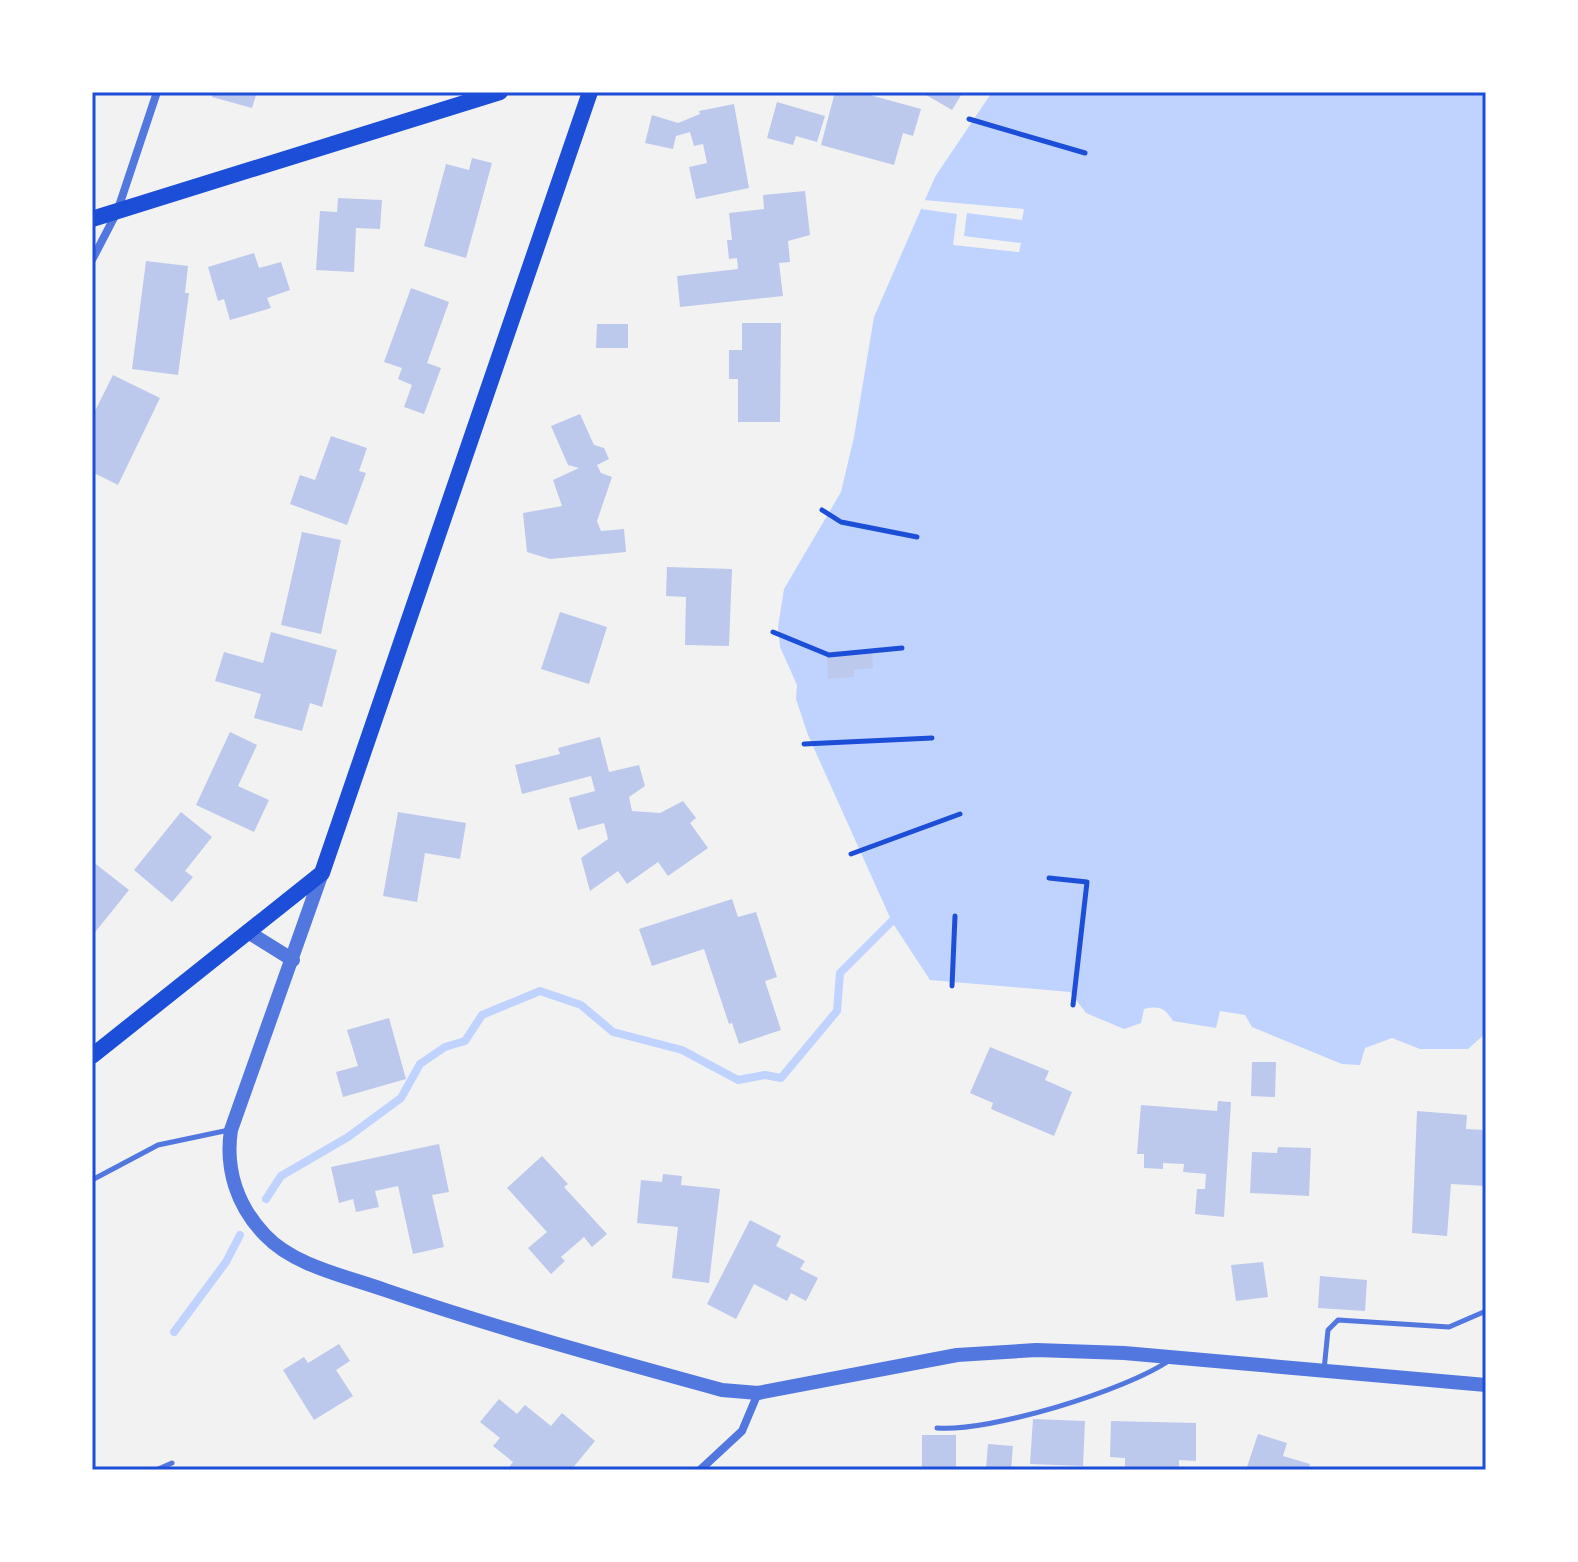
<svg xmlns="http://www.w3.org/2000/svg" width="1578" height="1562" font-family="Arial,sans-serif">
	<rect width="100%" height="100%" fill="#f2f2f2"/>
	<path fill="#bfd3fe" d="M 992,92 L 1486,92 L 1486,1033 L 1468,1049 L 1420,1049 L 1392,1038 L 1365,1048 L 1360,1065 L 1342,1064 L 1252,1027 L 1245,1015 L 1220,1011 L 1216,1028 L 1173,1021 C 1164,1007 1159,1006 1144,1009 L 1141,1023 L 1124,1029 L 1086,1013 L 1070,992 L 930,980 L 892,922 L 808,735 L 796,699 L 797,685 L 780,647 L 778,627 L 784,589 L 841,492 L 854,437 L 874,317 L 935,177 Z"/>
	<path fill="#f2f2f2" d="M 924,200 L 1024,209 L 1022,220 L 967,213 L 964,236 L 1021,243 L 1019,252 L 953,245 L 957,214 L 921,209 Z"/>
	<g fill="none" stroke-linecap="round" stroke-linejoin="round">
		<path stroke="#bfd3fe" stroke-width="8" d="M 266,1199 L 281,1176 L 348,1137 L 401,1098 L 420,1064 L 445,1047 L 465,1041 L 482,1015 L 540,991 L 581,1005 L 613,1032 L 682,1050 L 738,1080 L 765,1075 L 781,1078 L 837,1011 L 840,973 L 898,915
			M 174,1332 L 226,1262 L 240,1235"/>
	</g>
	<path fill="#bdc9ec" d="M 214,92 L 257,92 L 252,108 L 212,97 Z
		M 835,92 L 859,92 L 921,109 L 913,136 L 903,133 L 894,165 L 821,145 Z
		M 921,92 L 963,92 L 952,110 Z
		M 777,102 L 825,116 L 817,142 L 796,136 L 793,145 L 767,138 Z
		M 734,104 L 749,188 L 696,199 L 689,167 L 707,163 L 703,144 L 694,146 L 690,132 L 676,136 L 673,149 L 645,143 L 652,115 L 678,123 L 700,114 L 699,111 Z
		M 472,158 L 492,163 L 466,258 L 424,246 L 446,164 L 469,170 Z
		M 805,191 L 810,235 L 788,241 L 790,262 L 779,263 L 783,296 L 680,307 L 677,276 L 738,269 L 737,258 L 729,259 L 727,240 L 732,240 L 729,213 L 764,209 L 763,195 Z
		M 338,198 L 382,200 L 380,229 L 356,228 L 354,272 L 316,270 L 320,211 L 337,212 Z
		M 254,253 L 259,268 L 281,262 L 290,290 L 267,298 L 271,308 L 230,320 L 224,299 L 218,301 L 208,267 Z
		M 146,261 L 188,266 L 185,293 L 189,293 L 178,375 L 132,369 Z
		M 411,288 L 449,302 L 427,363 L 441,368 L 424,414 L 404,407 L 412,385 L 398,379 L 402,368 L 384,362 Z
		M 742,323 L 781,323 L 780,422 L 738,422 L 738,379 L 729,379 L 729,350 L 742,350 Z
		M 597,324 L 628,324 L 628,348 L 596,348 Z
		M 113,375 L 160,398 L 118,485 L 92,472 L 92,417 Z
		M 580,414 L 594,445 L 604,448 L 609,459 L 597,465 L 601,473 L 612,477 L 597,521 L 601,531 L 624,529 L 626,552 L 550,559 L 527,552 L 523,513 L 562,506 L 553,480 L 579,468 L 568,465 L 551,426 Z
		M 331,436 L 367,448 L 359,471 L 366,473 L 347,525 L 290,504 L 300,475 L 315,480 Z
		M 302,532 L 341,540 L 321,634 L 281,625 Z
		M 667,567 L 732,569 L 729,646 L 685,645 L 686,597 L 666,596 Z
		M 560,612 L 607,627 L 589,684 L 541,669 Z
		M 271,632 L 337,650 L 322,707 L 310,703 L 302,731 L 254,718 L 261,694 L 215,681 L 224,652 L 263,663 Z
		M 872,653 L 873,668 L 854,670 L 854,677 L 828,679 L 827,656 Z
		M 230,732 L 257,745 L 238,786 L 269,800 L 254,832 L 196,805 Z
		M 600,737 L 609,772 L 639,765 L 645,786 L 629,797 L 632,811 L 660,813 L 683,801 L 696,818 L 690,823 L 708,848 L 668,876 L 658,862 L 627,884 L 618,871 L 590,891 L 581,858 L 608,839 L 604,823 L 578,830 L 569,798 L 595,791 L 591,776 L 522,794 L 515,765 L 560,754 L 558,748 Z
		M 181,812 L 212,837 L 185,871 L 193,877 L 172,902 L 134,870 Z
		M 398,812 L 466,823 L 460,859 L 425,853 L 417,902 L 383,896 Z
		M 92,861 L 129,890 L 92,936 Z
		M 732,899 L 738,917 L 756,912 L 777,977 L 765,981 L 781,1030 L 739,1044 L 732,1023 L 729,1024 L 704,949 L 652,966 L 639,929 Z
		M 389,1018 L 406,1079 L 343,1097 L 336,1072 L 358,1066 L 347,1030 Z
		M 990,1047 L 1049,1071 L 1045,1080 L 1072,1092 L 1054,1136 L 991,1109 L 993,1103 L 970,1093 Z
		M 1252,1062 L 1276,1062 L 1275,1097 L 1251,1096 Z
		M 1218,1101 L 1231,1102 L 1224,1217 L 1195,1214 L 1197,1189 L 1205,1189 L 1206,1174 L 1183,1172 L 1184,1164 L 1163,1163 L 1163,1169 L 1144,1168 L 1144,1154 L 1137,1154 L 1141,1105 L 1217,1111 Z
		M 1417,1111 L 1467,1115 L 1466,1129 L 1486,1130 L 1486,1186 L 1451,1184 L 1447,1236 L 1412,1233 Z
		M 439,1144 L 449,1192 L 432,1195 L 444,1247 L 413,1254 L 398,1186 L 375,1191 L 379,1207 L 356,1212 L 353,1199 L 339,1203 L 331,1167 Z
		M 1278,1147 L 1311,1148 L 1309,1196 L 1250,1193 L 1252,1152 L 1277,1153 Z
		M 542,1156 L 568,1184 L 564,1187 L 607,1234 L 592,1247 L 584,1237 L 561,1257 L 565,1261 L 551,1274 L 528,1248 L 547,1232 L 507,1188 Z
		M 663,1174 L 682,1176 L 681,1185 L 720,1189 L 709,1283 L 672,1278 L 678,1227 L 637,1223 L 641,1180 L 662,1182 Z
		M 750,1220 L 781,1236 L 776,1246 L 805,1261 L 800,1269 L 818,1278 L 806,1301 L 791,1293 L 787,1301 L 754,1284 L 736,1319 L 707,1304 Z
		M 1263,1262 L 1268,1297 L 1236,1301 L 1231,1265 Z
		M 1320,1276 L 1367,1280 L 1365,1311 L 1318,1308 Z
		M 339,1344 L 350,1361 L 336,1370 L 353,1396 L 314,1420 L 283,1370 L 304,1357 L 308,1363 Z
		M 499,1399 L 517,1414 L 525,1405 L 551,1426 L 562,1413 L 595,1441 L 571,1470 L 507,1470 L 513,1462 L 493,1446 L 500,1438 L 480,1422 Z
		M 1033,1419 L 1085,1421 L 1083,1466 L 1030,1464 Z
		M 1111,1421 L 1196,1423 L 1196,1461 L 1179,1460 L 1179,1468 L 1125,1470 L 1125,1458 L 1110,1457 Z
		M 1258,1434 L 1287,1443 L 1283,1456 L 1310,1464 L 1308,1470 L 1246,1470 Z
		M 922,1435 L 956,1435 L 956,1470 L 922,1470 Z
		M 988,1444 L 1013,1446 L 1011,1470 L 986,1469 Z"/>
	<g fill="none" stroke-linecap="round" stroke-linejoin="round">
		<path stroke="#1d4ed8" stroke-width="5" d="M 969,119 L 1085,153
			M 822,510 L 841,522 L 917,537
			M 773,632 L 829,655 L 902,648
			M 804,744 L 932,738
			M 851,854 L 960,814
			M 1049,878 L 1087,882 L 1073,1005
			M 952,986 L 955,916"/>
		<path stroke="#5277de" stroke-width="5" d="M 92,1180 L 158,1145 L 229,1130
			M 1324,1370 L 1328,1330 L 1338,1320 L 1449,1327 L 1486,1311
			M 937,1428 C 990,1432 1125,1391 1170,1360
			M 156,1470 L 172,1463"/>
		<path stroke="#5277de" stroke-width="8" d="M 92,260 L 117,212 L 157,92
			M 700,1470 L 742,1431 L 758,1393"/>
		<path stroke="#5277de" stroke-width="14" d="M 322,873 L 231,1130 C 225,1169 237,1206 265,1235 C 294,1266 346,1276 385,1290 C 496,1328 609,1359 722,1390 L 758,1393 L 957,1355 L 1036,1350 L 1124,1353 L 1486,1385
			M 248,932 L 293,960"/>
		<path stroke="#1d4ed8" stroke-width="16" d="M 92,219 L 500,92
			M 92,1056 L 322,873 L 590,92"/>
	</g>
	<rect width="1578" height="1562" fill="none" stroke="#ffffff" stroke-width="188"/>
	<rect x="94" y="94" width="1390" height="1374" fill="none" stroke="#1d4ed8" stroke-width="3"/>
</svg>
